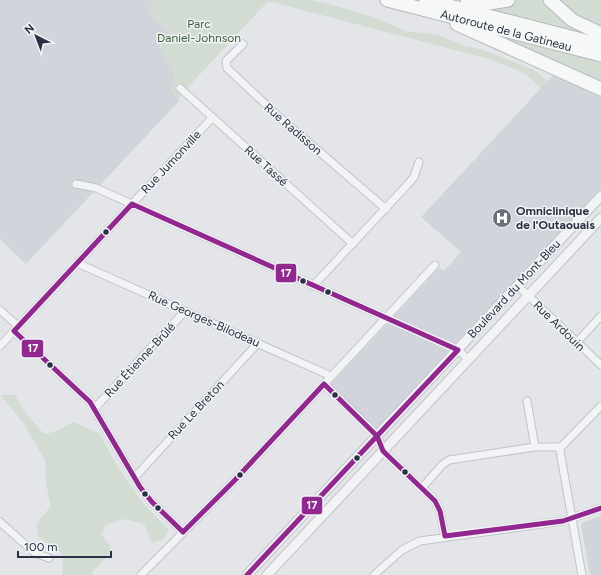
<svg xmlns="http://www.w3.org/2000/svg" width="601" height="575" font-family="Figtree,sans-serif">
	<rect width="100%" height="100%" fill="#e3e5e8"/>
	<path fill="#d1d5db" d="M 0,0 L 155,0 L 147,12 L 169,33 L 160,46 L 171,64 L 174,74 L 174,83 L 171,91 L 180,100 L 26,264 L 0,239 Z
		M 556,72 L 601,92 L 601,188 L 377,428 L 329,386 L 439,268 L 444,271 L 461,252 L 421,217 Z
		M 601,516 L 601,575 L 590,575 L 581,525 L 583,522 Z"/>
	<path fill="#d3dcd3" d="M 155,0 L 310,0 L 337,6 L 373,17 L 406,31 L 438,35 L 465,46 L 481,49 L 534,70 L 547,81 L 541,88 L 524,73 L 489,59 L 268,1 L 178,98 L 171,91 C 180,73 168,64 160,49 L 162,43 L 169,33 L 147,12 Z
		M 516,0 L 545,0 L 579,28 L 577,32 L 496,12 L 497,7 Z
		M 556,0 L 601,0 L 601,28 L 568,11 Z
		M 494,35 L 601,62 L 601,86 Z
		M 0,395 L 15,395 L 24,411 L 44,434 L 54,432 L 73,422 L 100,434 L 116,464 L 141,501 L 169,530 L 163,540 L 152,543 L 144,524 L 126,519 L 106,525 L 101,534 L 110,546 L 110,553 L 92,572 L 93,575 L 63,575 L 62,553 L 38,537 L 36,524 L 51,506 L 46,484 L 45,460 L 22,421 Z"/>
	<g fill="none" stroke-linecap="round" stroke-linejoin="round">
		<g stroke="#c1c3c6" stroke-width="9">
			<path id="minor" d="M 243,44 L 226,61 L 227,68 L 279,117 L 386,209
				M 180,88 L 353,244
				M 76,184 L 96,188 L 458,350 L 468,359
				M 77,263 L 331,376
				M 313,286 L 409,183 L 414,177 L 419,162
				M 518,286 L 601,365
				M 0,310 L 18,326
				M 14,331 L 90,402 L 140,487 L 152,502 L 183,532
				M 577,342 L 601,316
				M 0,346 L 212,118
				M 324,384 L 377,435 L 383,451 L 435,501 L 440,511 L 445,536
				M 527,401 L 535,447
				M 94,409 L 185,311
				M 134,478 L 258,343
				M 422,488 L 442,465 L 449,460 L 535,447 L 561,447
				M 0,522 L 35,553 L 49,558
				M 141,575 L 234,481 L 435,265
				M 374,575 L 402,550 L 420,541 L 563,521 L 601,508
				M 582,575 L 560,451 L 561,447 L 601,406"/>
		</g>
		<g stroke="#c1c3c6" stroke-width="11">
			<path id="tertiary" d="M 247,575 L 601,196
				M 267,575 L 601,218"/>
		</g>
		<g stroke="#b5b8bd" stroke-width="15">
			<g id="motorway">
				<path id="s1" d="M 387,0 L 601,55"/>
				<path d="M 426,0 L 601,45"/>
				<path d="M 467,0 L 489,3 L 508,0"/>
				<path d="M 550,0 L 572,20 L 601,34"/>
				<path d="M 457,24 L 601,89"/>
			</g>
		</g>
		<use href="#minor" stroke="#f2f3f5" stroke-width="7"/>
		<use href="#tertiary" stroke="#f2f3f5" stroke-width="9"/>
		<use href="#motorway" stroke="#f6f7f7" stroke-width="13"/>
		<g stroke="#f1f4f7" stroke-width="8">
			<path id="bus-1" d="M 132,204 L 458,350 L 377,436 L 324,384 L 234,481 L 183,532 L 152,502 L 140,487 L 90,402 L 14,331 Z
				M 377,436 L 383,451 L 435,501 L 440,511 L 445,536 L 563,521 L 601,508
				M 247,575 L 377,436"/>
		</g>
		<use href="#bus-1" stroke="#922790" stroke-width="5"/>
	</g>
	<defs>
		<g id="hospital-disc" transform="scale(1)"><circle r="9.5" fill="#6a717c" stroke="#f1f4f7"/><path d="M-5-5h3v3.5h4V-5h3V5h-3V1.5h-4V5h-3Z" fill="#fff"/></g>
	</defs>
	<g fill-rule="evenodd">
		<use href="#hospital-disc" x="502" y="218"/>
	</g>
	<g fill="#293242" stroke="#f1f4f7" stroke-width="1.5">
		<circle cx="106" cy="232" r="3.5"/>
		<circle cx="303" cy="281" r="3.5"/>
		<circle cx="328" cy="292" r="3.5"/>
		<circle cx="50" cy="365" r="3.5"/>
		<circle cx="335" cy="395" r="3.5"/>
		<circle cx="357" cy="458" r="3.5"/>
		<circle cx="405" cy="472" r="3.5"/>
		<circle cx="240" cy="475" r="3.5"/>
		<circle cx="145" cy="494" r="3.5"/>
		<circle cx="158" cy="508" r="3.5"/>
	</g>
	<g text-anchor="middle" stroke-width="3" stroke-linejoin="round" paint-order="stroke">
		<g font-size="12" fill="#3d5e36" stroke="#f1f4f7">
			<text x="199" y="28">Parc<tspan x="199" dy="14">Daniel-Johnson</tspan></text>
		</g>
		<g font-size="12" fill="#293242" stroke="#f1f4f7">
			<text dy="4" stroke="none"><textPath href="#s1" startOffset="123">Autoroute de la Gatineau</textPath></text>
			<text transform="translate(293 129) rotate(41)" y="4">Rue Radisson</text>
			<text transform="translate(171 162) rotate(-47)" y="4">Rue Jumonville</text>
			<text transform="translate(266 166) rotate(42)" y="4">Rue Tassé</text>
			<text transform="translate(514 289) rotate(-47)" y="4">Boulevard du Mont-Bleu</text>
			<text transform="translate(204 319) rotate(24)" y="4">Rue Georges-Bilodeau</text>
			<text transform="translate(559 326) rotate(44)" y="4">Rue Ardouin</text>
			<text transform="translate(140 360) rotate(-47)" y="4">Rue Étienne-Brûlé</text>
			<text transform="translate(196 410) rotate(-47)" y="4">Rue Le Breton</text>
		</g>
		<g font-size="12" font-weight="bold" fill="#293242" stroke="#f1f4f7" text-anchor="start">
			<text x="516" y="215">Omniclinique<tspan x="516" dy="14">de l'Outaouais</tspan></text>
		</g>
	</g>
	<g stroke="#f1f4f7" stroke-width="1.5">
		<rect x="275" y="263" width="22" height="20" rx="4" fill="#922790"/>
		<rect x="21" y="339" width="23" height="19" rx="4" fill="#922790"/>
		<rect x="301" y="496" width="22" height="19" rx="4" fill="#922790"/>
	</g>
	<g font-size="11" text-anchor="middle" font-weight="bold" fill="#fff">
		<text x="286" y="277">17</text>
		<text x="33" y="352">17</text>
		<text x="312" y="509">17</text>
	</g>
	<g transform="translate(36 36) rotate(318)" stroke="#f1f4f7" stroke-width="3" paint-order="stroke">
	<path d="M0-3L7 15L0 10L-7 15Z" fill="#293242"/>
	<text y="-6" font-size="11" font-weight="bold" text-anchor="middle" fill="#293242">N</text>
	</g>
	<path d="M18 551v6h93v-6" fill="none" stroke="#293242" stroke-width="2"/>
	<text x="24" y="551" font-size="12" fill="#293242" stroke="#f1f4f7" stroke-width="3" paint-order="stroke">100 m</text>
</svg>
